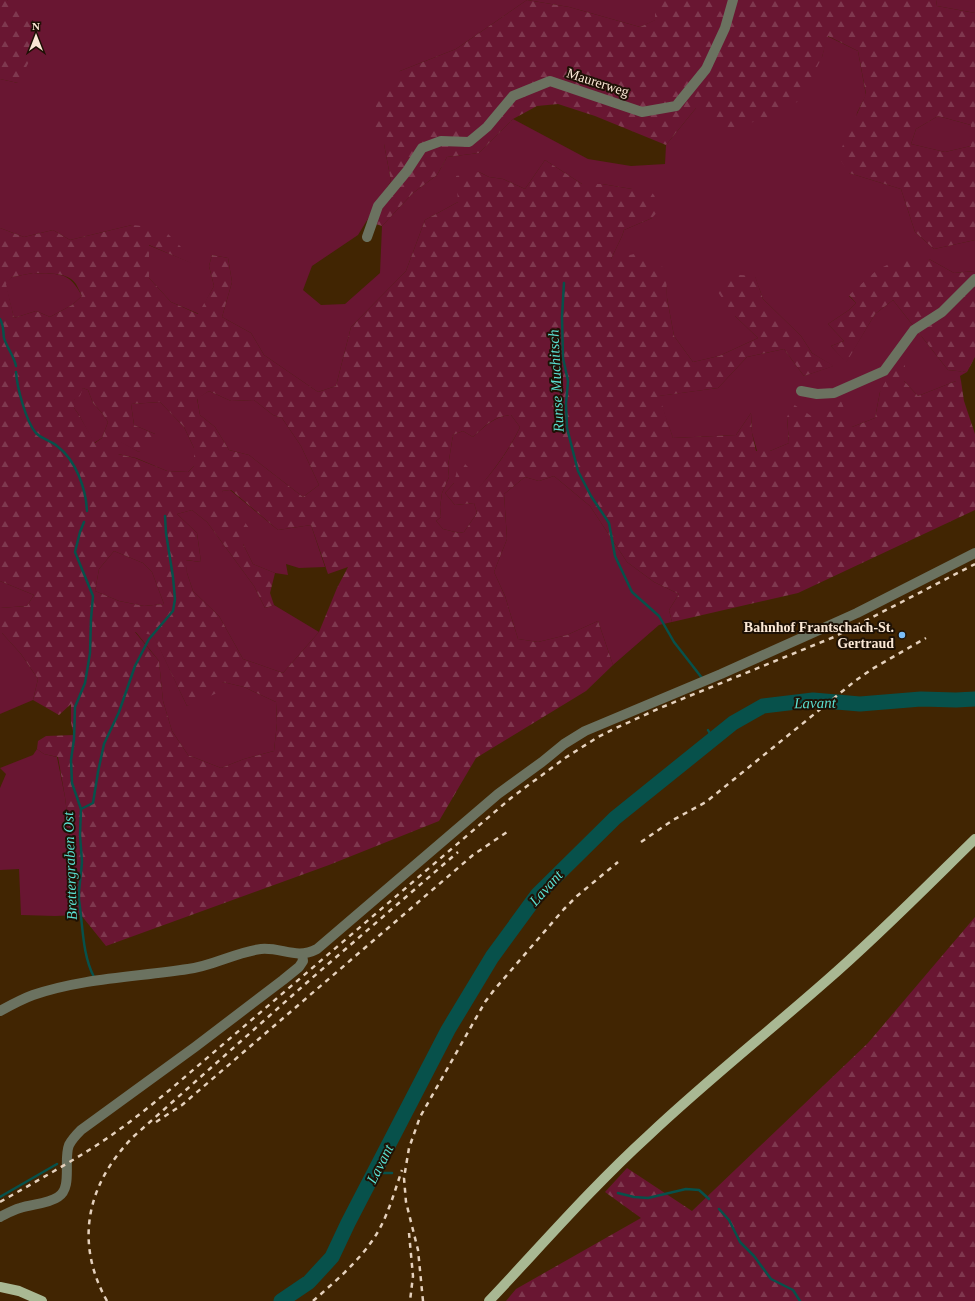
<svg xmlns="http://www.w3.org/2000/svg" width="975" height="1301" font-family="'Times New Roman',serif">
	<defs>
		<pattern id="forest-firs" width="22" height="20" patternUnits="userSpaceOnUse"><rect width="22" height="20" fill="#691632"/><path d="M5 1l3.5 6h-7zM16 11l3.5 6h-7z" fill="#7f384f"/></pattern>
	</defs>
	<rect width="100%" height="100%" fill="#412502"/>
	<path fill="#691632" d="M 7,0 L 655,0 L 656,20 L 640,27 L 569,7 L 527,0 L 456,49 L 400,71 L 384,144 L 391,181 L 358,235 L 312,266 L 303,290 L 321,305 L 345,304 L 380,273 L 382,226 L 413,193 L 437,175 L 447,157 L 479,153 L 513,119 L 588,159 L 631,166 L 665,164 L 666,145 L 696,108 L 822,57 L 827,36 L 858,51 L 866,95 L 857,113 L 849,173 L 901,189 L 915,232 L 934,249 L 975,240 L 975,271 L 954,273 L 929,259 L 849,296 L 856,303 L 849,310 L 828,324 L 844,341 L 831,346 L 846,362 L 875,314 L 893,300 L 948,370 L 967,372 L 960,376 L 961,381 L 956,381 L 918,396 L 904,381 L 880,392 L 875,418 L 852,427 L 819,421 L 787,417 L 789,443 L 770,451 L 757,451 L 752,433 L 751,413 L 736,435 L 673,438 L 658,396 L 718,388 L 747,357 L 784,349 L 804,376 L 833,366 L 812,353 L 801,336 L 763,299 L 755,277 L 735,316 L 758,338 L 719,356 L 693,362 L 674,336 L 667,298 L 665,269 L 611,259 L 622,236 L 624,230 L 652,218 L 647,189 L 632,189 L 602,184 L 582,184 L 545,160 L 525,189 L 503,179 L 489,177 L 479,172 L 458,202 L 425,220 L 406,271 L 351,327 L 336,386 L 318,392 L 264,355 L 251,333 L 222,317 L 232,282 L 228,258 L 212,255 L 209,266 L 214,286 L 199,314 L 171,302 L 149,278 L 148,245 L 192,263 L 132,225 L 70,240 L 53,230 L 24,237 L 0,228 L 0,79 L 18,83 L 9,2 Z
		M 936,0 L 975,0 L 975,13 L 937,6 Z
		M 938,116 L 971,125 L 971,146 L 945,152 L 911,144 L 916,129 Z
		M 33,273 C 59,274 69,271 82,296 L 72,305 L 50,317 L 36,311 L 14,318 L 5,283 L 12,277 Z
		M 83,388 L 88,390 L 93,403 L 102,413 L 108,422 L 102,438 L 94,443 L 79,415 L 74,408 L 74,400 Z
		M 209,391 L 231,401 L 254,400 L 273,415 L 282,418 L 301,446 L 319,485 L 303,497 L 249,455 L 229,450 L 215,427 L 200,415 L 197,398 Z
		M 160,402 L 184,427 L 194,448 L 194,466 L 188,472 L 167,471 L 136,458 L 118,454 L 118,440 L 139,452 L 155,434 L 134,425 L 131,404 Z
		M 511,415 L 520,427 C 510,449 494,470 478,489 L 454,483 L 445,493 L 455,505 L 474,503 L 477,513 L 464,532 L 459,533 L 443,529 L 436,521 L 441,517 L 440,507 L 442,493 L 449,477 L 448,466 L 453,435 L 463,431 L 473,437 C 485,426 495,416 511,415 Z
		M 554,476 L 590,506 L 627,562 L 654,582 L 679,594 L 669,610 L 672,622 L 659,625 L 613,665 L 598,621 L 567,635 L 538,642 L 518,639 L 505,596 L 494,572 L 507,539 L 504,494 L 525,477 L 539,481 Z
		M 230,490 L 278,530 L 311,525 L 325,567 L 299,568 L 286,564 L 288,575 L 275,573 L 253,564 L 243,544 L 222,491 Z
		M 192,510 L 207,522 L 254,586 L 265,608 L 274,605 L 319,632 L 283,673 L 243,659 L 219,616 L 193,591 L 187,573 L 185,560 L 201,562 L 197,533 L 177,514 Z
		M 114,551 L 143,563 L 152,572 L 164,604 L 144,606 L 119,601 L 95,591 L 99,569 Z
		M 0,581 L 34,595 L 27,606 L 0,608 Z
		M 135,631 L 153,634 L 187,706 L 223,682 L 244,687 L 276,702 L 277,723 L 274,751 L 244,759 L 221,768 L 188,755 L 172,731 L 163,701 L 159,661 Z
		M 0,633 L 2,633 L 21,654 L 38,679 L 33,700 L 0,714 Z
		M 37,749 L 44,754 L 57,757 L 65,797 L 75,878 L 68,902 L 77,915 L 55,916 L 21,915 L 19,869 L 0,870 L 0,788 L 6,774 L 0,768 L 33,755 Z"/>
	<path fill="url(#forest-firs)" fill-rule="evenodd" d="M 0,0 L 7,0 L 40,21 L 35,50 L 18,83 L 0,79 Z
		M 527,0 L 569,7 L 640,27 L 655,20 L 655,0 L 936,0 L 937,6 L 975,13 L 975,240 L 934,249 L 915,232 L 901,189 L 849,173 L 838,156 L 866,94 L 858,51 L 828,36 L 822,57 L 801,100 L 763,119 L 727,130 L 696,108 L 666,145 L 595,116 L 558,104 L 537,106 L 513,119 L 479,153 L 447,157 L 437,175 L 413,193 L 382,226 L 367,221 L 391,181 L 384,144 L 372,135 L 377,98 L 400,71 L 456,49 ZM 938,116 L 971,125 L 971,146 L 945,152 L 911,144 L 916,129 Z
		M 545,160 L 582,184 L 602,184 L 632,189 L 648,189 L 654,195 L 660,209 L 652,218 L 624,230 L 622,236 L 611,259 L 639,253 L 666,269 L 667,298 L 674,336 L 693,362 L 719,356 L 758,338 L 735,316 L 715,288 L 727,274 L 755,276 L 763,299 L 801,336 L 812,353 L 834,366 L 804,376 L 784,349 L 747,357 L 718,388 L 659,396 L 673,438 L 736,435 L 751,413 L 752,433 L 756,451 L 770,451 L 789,443 L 787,417 L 793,404 L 819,421 L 841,401 L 852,427 L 875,418 L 880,392 L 892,369 L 905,365 L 904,381 L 918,396 L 956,381 L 961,381 L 964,401 L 975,434 L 975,510 L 798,593 L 672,622 L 669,610 L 679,594 L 654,582 L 627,562 L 590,506 L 554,476 L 539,481 L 525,477 L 504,494 L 507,539 L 494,572 L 505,596 L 518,639 L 538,642 L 567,635 L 598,621 L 613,665 L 586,691 L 476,758 L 439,821 L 329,865 L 106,946 L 81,915 L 77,915 L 68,902 L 75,878 L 65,797 L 58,757 L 44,754 L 37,749 L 38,741 L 46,736 L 74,735 L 71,723 L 71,704 L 59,715 L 33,700 L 38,679 L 21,654 L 2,633 L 0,633 L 0,608 L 27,606 L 34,595 L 0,581 L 0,228 L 24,237 L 53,230 L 70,240 L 132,225 L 162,228 L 183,249 L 193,264 L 149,245 L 149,278 L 171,302 L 198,314 L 214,286 L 209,266 L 212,255 L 228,258 L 232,282 L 222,317 L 251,333 L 264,355 L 318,392 L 336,386 L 351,327 L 406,271 L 425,220 L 458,202 L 456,176 L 479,172 L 489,177 L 503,179 L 525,189 ZM 33,273 C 47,274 67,271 76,284 C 78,288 80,292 82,296 L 72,305 L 50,317 L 36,311 L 14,318 L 6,284 L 12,277 ZM 83,388 L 88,390 L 93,403 L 102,413 L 108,422 L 102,438 L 95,443 L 79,415 L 74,408 L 74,400 L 80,396 ZM 209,391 L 231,401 L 254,400 L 273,415 L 282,418 L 301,446 L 319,485 L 303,497 L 249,455 L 229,450 L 215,427 L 200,415 L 197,399 ZM 160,402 L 184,427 L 194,448 L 194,466 L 188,472 L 167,471 L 135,458 L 118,454 L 118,441 L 139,452 L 154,443 L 155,434 L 134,425 L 131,404 ZM 511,415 L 520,427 C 510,449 495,470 478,488 L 472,471 L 464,463 L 458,466 L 454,483 L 445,493 L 455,505 L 474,503 L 477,513 L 464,532 L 459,533 L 443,529 L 436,521 L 441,517 L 440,507 L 442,493 L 449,477 L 448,466 L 453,435 L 463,431 L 473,437 C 485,426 494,416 511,415 ZM 231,490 L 278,530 L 311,525 L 328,574 L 348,567 L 337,588 L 319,632 L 283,673 L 243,659 L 219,616 L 193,591 L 187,573 L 186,560 L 201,562 L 197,533 L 177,514 L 192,510 L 207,522 L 254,586 L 265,608 L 274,605 L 270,593 L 275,573 L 253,564 L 243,544 L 252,532 L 222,491 ZM 114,551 L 143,563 L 152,572 L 164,604 L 144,606 L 119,601 L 95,591 L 99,569 ZM 135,632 L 153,635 L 187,706 L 217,693 L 223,682 L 244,687 L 276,702 L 277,723 L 274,751 L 244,759 L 221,768 L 188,755 L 172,731 L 163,701 L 159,661 Z
		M 929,259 L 954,273 L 975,271 L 975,357 L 967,372 L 948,370 L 893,300 L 875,314 L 846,363 L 831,346 L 844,341 L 828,324 L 849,310 L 856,303 L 849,295 L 877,270 L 895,261 Z
		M 975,917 L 975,1301 L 506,1301 L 516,1289 L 641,1218 L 605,1192 L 627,1168 L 692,1211 L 868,1043 Z"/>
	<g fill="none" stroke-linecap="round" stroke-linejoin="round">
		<path stroke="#07514b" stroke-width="2.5" d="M 564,283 L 562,317 L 563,358 L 568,381 L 566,404 L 567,428 L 578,471 L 591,496 L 609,523 L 615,556 L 632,592 L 659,616 L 674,642 L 702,678
			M 0,319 C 4,326 3,331 4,338 C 7,348 14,356 16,366
			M 16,372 C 17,387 26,422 36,433 C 42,439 51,441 57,446 C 76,460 86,489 87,511
			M 84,522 L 80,532 L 75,552 L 93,596 L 91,619 L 90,653 L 85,683 L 75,707 L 74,739 L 71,760 L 72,783 L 81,809 L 80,835 L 82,862 L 79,891 L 79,900 C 83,925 82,954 94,977
			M 708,730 L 713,739
			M 81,809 L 93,803 L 98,772 L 104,744 L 119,712 L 135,666 L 149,639 L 173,611 L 175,599 L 173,577 L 166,533 L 165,516
			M 374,1173 L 392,1173
			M 618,1193 L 634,1197 L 648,1198 L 686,1189 L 699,1190 L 709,1199
			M 0,1197 L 57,1164
			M 719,1209 L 729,1220 L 740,1242 L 754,1256 L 771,1279 L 793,1290 L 800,1301"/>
		<path stroke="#07514b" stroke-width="15" d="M 281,1301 L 309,1282 L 332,1257 L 348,1223 L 448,1030 L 492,957 L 538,894 L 615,818 L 733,723 L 763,706 L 813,700 L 860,704 L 921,699 L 956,700 L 975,699"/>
		<path stroke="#6b7260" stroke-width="10" d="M 367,237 L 378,206 L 407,171 L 422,148 L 441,141 L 469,142 L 487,127 L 513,96 L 550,81 L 642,112 L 676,106 L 706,69 L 725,28 L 733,0
			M 801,391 L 817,394 L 834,393 L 884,371 L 914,330 L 942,312 L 975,279
			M 0,1011 C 11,1005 22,999 33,995 C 83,978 136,977 188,969 C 213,966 236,952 261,949 C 282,947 296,960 317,949 L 498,794 L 542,762 L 564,744 L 585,731 L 721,674 L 857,613 L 975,553
			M 0,1217 C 6,1214 13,1210 20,1208 C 32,1204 48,1204 58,1197 C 73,1188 63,1160 69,1145 C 72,1139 77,1134 81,1130 L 195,1047 L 283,980 L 299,967 L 303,961 L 302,954"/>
		<path stroke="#a9b893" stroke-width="10" d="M 0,1287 L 19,1291 L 42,1301
			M 489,1301 C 541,1246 592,1187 648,1136 C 705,1082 767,1033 826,981 C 878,936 926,887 975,839"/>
		<path stroke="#e5d1bd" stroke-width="2.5" stroke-dasharray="5 5" stroke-linecap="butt" d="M 641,842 L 673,820 L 706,802 L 855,681 L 872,669 L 926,638
			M 156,1122 L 182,1105 L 473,855 L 510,830
			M 0,1202 C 33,1183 66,1165 97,1145 C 123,1128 148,1108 172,1088 L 511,798 L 565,758 L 598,737 L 616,728 L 660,708 L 834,637 L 975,564
			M 409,1233 L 413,1276 L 410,1301
			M 107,1301 C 74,1242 87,1184 133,1137 L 312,978 L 458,852
			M 313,1301 C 339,1278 368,1254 383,1222 C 391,1205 396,1187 402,1170
			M 423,1301 L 418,1250 L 406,1202 L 404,1178 L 409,1148 L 420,1117 L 485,1002 L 494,990 L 564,909 L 577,896 L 618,862"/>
	</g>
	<circle fill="#7bbef8" stroke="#1e1105" stroke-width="1.5" cx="902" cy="635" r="4"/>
	<g text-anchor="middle" stroke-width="4" stroke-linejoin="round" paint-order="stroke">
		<g font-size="14" fill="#fbe8d6" stroke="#1e1105">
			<text transform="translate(598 82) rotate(18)" y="5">Maurerweg</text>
		</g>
		<g font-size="14" font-weight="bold" fill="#fbe8d6" stroke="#1e1105" text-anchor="end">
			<text x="894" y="632">Bahnhof Frantschach-St.<tspan x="894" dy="16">Gertraud</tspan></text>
		</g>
		<g font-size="15" font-style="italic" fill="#5adfd1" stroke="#1e1105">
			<text transform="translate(556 381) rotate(-93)" y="5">Runse Muchitsch</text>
			<text transform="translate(815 703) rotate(-1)" y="5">Lavant</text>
			<text transform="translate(70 866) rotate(-92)" y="5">Brettergraben Ost</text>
			<text transform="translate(546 888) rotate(-48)" y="5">Lavant</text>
			<text transform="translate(380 1164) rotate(-63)" y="5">Lavant</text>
		</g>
	</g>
	<g transform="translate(36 36)" stroke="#1e1105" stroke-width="3" paint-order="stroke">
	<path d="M0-3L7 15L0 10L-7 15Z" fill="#fbe8d6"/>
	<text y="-6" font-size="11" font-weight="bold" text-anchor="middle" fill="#fbe8d6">N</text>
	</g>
</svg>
